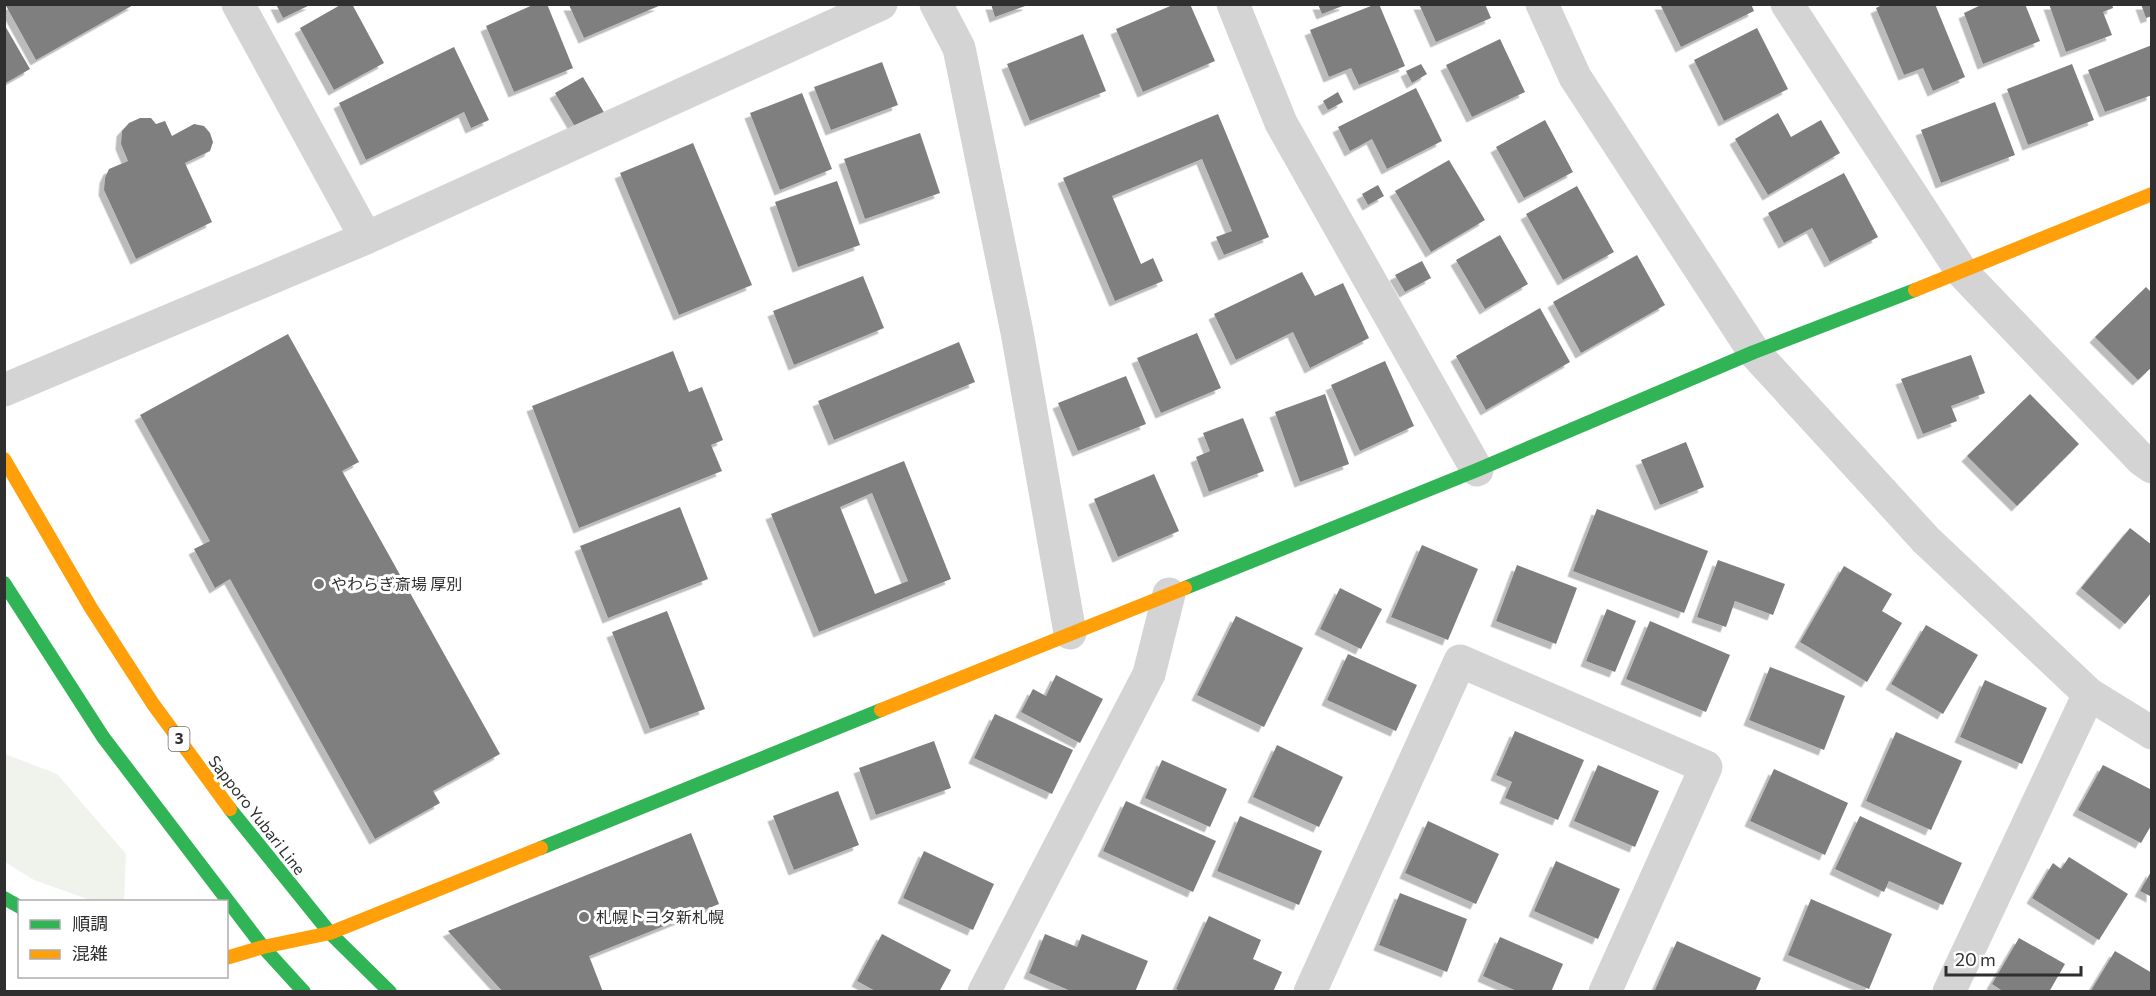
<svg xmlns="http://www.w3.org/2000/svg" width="2156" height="996" font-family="Commissioner,'Noto Sans JP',sans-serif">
	<defs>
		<filter id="shadow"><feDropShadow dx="-5.5" dy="5.5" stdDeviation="0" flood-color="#0004"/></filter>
	</defs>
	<rect width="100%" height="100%" fill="#fff"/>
	<path fill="#f0f2ec" d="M 5,754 L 57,774 L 126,854 L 124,901 L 93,901 L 34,880 L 5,862 Z"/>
	<path fill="#7f7f7f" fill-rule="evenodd" filter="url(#shadow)" d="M 5,4 L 135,4 L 36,60 Z
		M 276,4 L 312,4 L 283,18 Z
		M 342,4 L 352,4 L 384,63 L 334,90 L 300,28 Z
		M 535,4 L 547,4 L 573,68 L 514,92 L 486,26 Z
		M 991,4 L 1028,4 L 1028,5 L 995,17 Z
		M 1175,4 L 1190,4 L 1215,61 L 1143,92 L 1116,29 Z
		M 1318,4 L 1345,4 L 1345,5 L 1322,14 Z
		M 1376,4 L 1379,4 L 1405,66 L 1359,85 L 1351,68 L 1329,77 L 1310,30 Z
		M 1419,4 L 1485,4 L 1491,18 L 1436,42 Z
		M 1660,4 L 1751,4 L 1754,11 L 1681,47 Z
		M 1884,4 L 1935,4 L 1965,77 L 1933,91 L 1923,68 L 1904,75 L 1876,8 Z
		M 1983,4 L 2025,4 L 2040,41 L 1983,64 L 1964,13 Z
		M 2049,4 L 2112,4 L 2113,8 L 2103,12 L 2112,35 L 2066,52 Z
		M 2141,4 L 2152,4 L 2152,16 L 2146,18 Z
		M 569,5 L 661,5 L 584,38 Z
		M 4,24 L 30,69 L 4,84 Z
		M 1757,28 L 1788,89 L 1724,121 L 1694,60 Z
		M 1083,34 L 1106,91 L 1030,121 L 1007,64 Z
		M 1500,39 L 1525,92 L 1472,117 L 1446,65 Z
		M 2152,45 L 2152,95 L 2105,112 L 2088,70 Z
		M 454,47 L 489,120 L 471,128 L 464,112 L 366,160 L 339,103 Z
		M 882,62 L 898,105 L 831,130 L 814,87 Z
		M 1421,64 L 1427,74 L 1412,83 L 1406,71 Z
		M 2072,64 L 2094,120 L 2028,145 L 2007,89 Z
		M 583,77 L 605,114 L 577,130 L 555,93 Z
		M 1416,88 L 1442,141 L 1387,169 L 1372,139 L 1350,151 L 1338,127 Z
		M 1338,92 L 1343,102 L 1328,110 L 1323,101 Z
		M 802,93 L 832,169 L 780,190 L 750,113 Z
		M 1995,102 L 2015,155 L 1941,183 L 1921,130 Z
		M 1778,113 L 1791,137 L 1821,120 L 1840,153 L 1768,195 L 1735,139 Z
		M 1218,114 L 1269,237 L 1224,255 L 1216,237 L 1232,231 L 1202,159 L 1112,196 L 1141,264 L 1153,258 L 1163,281 L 1115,301 L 1063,178 Z
		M 140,118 L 151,118 L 156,124 L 165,121 L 172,136 L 194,124 L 204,126 L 210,133 L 213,142 L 210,151 L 185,163 L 212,222 L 136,259 L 104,190 L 105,178 L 109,169 L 128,161 L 121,144 L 122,131 L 129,123 Z
		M 1545,120 L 1573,172 L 1524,198 L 1496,147 Z
		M 920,133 L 940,193 L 865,219 L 844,159 Z
		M 693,143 L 752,285 L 679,315 L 620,173 Z
		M 1449,160 L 1485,220 L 1431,252 L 1395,191 Z
		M 1844,173 L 1878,237 L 1830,262 L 1812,228 L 1784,243 L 1768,213 Z
		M 837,181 L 860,245 L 798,267 L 775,202 Z
		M 1378,185 L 1384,196 L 1368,205 L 1362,194 Z
		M 1577,186 L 1614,252 L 1563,280 L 1526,214 Z
		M 1500,235 L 1528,284 L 1485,309 L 1456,260 Z
		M 1637,255 L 1665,305 L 1581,353 L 1553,302 Z
		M 1422,261 L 1431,278 L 1405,292 L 1395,275 Z
		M 1302,272 L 1315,296 L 1343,283 L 1369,338 L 1310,368 L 1293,332 L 1236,360 L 1214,314 Z
		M 863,276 L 884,328 L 794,365 L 773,311 Z
		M 2146,287 L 2152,293 L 2152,367 L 2138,380 L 2095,337 Z
		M 1540,308 L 1570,362 L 1486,410 L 1456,356 Z
		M 1197,333 L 1221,388 L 1161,413 L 1137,358 Z
		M 288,334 L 359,462 L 342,471 L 500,754 L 433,791 L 440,803 L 375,839 L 230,579 L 215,588 L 194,549 L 210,541 L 140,415 Z
		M 959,342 L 975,382 L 834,440 L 818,401 Z
		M 673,351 L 689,392 L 702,387 L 723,440 L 711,445 L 722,471 L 579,528 L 532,406 Z
		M 1971,355 L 1985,393 L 1951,406 L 1957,421 L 1923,434 L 1901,379 Z
		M 1385,361 L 1414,426 L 1360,451 L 1331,385 Z
		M 1126,376 L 1146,424 L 1078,451 L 1058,403 Z
		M 1325,394 L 1349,464 L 1300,482 L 1275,412 Z
		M 2030,394 L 2079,444 L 2017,506 L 1967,456 Z
		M 1243,418 L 1264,471 L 1209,492 L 1196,457 L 1210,451 L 1203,433 Z
		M 1686,442 L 1704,487 L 1660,505 L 1641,460 Z
		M 904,461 L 951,579 L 819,632 L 771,514 ZM 872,493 L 908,581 L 875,594 L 840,507 Z
		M 1154,474 L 1179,531 L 1118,557 L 1094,499 Z
		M 680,507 L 708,579 L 608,618 L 580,546 Z
		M 1597,509 L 1708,551 L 1684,613 L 1573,571 Z
		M 2130,528 L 2152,545 L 2152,592 L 2125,624 L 2081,588 Z
		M 1422,545 L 1478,569 L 1448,640 L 1391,617 Z
		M 1718,560 L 1785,584 L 1773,615 L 1735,601 L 1726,627 L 1697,617 Z
		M 1517,565 L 1577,588 L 1556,644 L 1496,621 Z
		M 1844,566 L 1892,594 L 1882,611 L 1902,623 L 1867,682 L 1800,642 Z
		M 1340,588 L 1382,609 L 1361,649 L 1320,629 Z
		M 1607,609 L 1636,621 L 1615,672 L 1586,661 Z
		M 667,611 L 705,709 L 650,729 L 612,632 Z
		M 1236,616 L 1303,648 L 1264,727 L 1197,695 Z
		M 1650,621 L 1730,655 L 1706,712 L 1626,679 Z
		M 1926,625 L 1978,655 L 1943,714 L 1891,684 Z
		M 1348,654 L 1417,685 L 1396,731 L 1327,700 Z
		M 1770,667 L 1845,696 L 1824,750 L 1749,720 Z
		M 1056,675 L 1103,699 L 1080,743 L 1021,712 L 1033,689 L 1046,696 Z
		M 1985,680 L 2047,708 L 2022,764 L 1960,737 Z
		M 995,714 L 1073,750 L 1052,794 L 974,758 Z
		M 1515,731 L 1584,760 L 1558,820 L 1505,798 L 1512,782 L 1496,775 Z
		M 1896,732 L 1962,761 L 1931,830 L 1866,801 Z
		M 934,741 L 951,788 L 876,815 L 859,768 Z
		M 1277,745 L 1343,777 L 1319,827 L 1253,797 Z
		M 1162,760 L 1227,789 L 1210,827 L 1145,798 Z
		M 1598,765 L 1659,791 L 1635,847 L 1574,821 Z
		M 2103,765 L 2152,790 L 2152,824 L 2141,843 L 2078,810 Z
		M 1774,769 L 1848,803 L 1825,855 L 1750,821 Z
		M 838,791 L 859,845 L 794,870 L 773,816 Z
		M 1126,801 L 1216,841 L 1193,892 L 1103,851 Z
		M 1240,816 L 1322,851 L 1299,905 L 1217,871 Z
		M 1860,816 L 1962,863 L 1943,905 L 1889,881 L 1884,892 L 1835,869 Z
		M 1428,821 L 1499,854 L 1476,904 L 1405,873 Z
		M 691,833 L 719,904 L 589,956 L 603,992 L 503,992 L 448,931 Z
		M 924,851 L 994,884 L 973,930 L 903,898 Z
		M 2069,857 L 2128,894 L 2099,940 L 2032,898 L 2053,863 L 2061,869 Z
		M 1556,861 L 1620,889 L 1598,939 L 1534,911 Z
		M 2152,870 L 2152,897 L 2140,891 Z
		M 1400,893 L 1467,919 L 1447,972 L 1379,945 Z
		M 1811,899 L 1892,934 L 1869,989 L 1788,955 Z
		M 1209,916 L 1261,940 L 1253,959 L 1282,972 L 1273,992 L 1182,992 L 1176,989 Z
		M 882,934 L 951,970 L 939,992 L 877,992 L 857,981 Z
		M 1045,934 L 1077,947 L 1082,934 L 1148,961 L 1135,992 L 1073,992 L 1029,973 Z
		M 1500,937 L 1563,964 L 1551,992 L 1519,992 L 1483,976 Z
		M 2019,938 L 2065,964 L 2049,992 L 2004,992 L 1992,984 Z
		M 1677,941 L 1761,978 L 1755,992 L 1654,992 Z
		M 2115,951 L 2152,973 L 2152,992 L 2090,992 Z"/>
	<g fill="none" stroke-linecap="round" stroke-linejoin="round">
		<path stroke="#d4d4d4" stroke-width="33" d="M 238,4 L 366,238
			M 936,4 L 959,48 L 1017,332 L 1070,633
			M 1233,4 L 1281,123 L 1477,470
			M 1542,4 L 1575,77 L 1754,352 L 1926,540 L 2089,694 L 2152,733
			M 1787,4 L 1962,272 L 2142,460 L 2152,467
			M 4,390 L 366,238 L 881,4
			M 984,992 L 1149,674 L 1169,594
			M 1310,992 L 1460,661 L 1706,767 L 1605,992
			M 1949,992 L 2089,694"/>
		<path stroke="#30b455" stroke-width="14" d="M 4,583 L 103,737 L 263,947 L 304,992
			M 1185,588 L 1477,470 L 1754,352 L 1915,290
			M 230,809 L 330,933 L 390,992
			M 541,848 L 881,710
			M 4,898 L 20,907"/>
		<path stroke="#ff9f0a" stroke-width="14" d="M 1915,290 L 2152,194
			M 4,459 L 91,608 L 153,704 L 230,809
			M 881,710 L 1185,588
			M 226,958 L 263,947 L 330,933 L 541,848"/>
	</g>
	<g fill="#787878" stroke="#fff" stroke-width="2">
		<circle cx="319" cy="584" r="6"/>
		<circle cx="584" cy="917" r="6"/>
	</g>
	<g text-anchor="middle" stroke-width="6" stroke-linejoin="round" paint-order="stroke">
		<rect fill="#fff" stroke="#6d6d6d" stroke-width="1.5" x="168.5" y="727" width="21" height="24" rx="4.5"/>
		<g font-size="15" font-weight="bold" fill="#2f2f2f">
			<text x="179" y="744">3</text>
		</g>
		<g font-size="16" fill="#2f2f2f" stroke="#fff" text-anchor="start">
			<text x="331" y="590">やわらぎ斎場 厚別</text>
			<text x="596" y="923">札幌トヨタ新札幌</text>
		</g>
		<g font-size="16" fill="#2f2f2f" stroke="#fff">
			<text transform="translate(257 815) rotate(52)" y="6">Sapporo Yubari Line</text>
		</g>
	</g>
	<rect width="2156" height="996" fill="none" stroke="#2f2f2f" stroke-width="12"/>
	<rect x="18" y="900" width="210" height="78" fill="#ffffff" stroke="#acacac" stroke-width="1.5"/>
	<rect x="30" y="920" width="30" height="9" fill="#30b455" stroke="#acacac" stroke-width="1.5"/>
	<text x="72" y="930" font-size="18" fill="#2f2f2f">順調</text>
	<rect x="30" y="950" width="30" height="9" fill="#ff9f0a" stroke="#acacac" stroke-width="1.5"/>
	<text x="72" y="960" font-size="18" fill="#2f2f2f">混雑</text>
	<path d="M1946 966v9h135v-9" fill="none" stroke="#2f2f2f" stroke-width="3"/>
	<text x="1955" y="966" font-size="18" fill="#2f2f2f" stroke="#ffffff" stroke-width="4.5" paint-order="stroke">20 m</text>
</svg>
